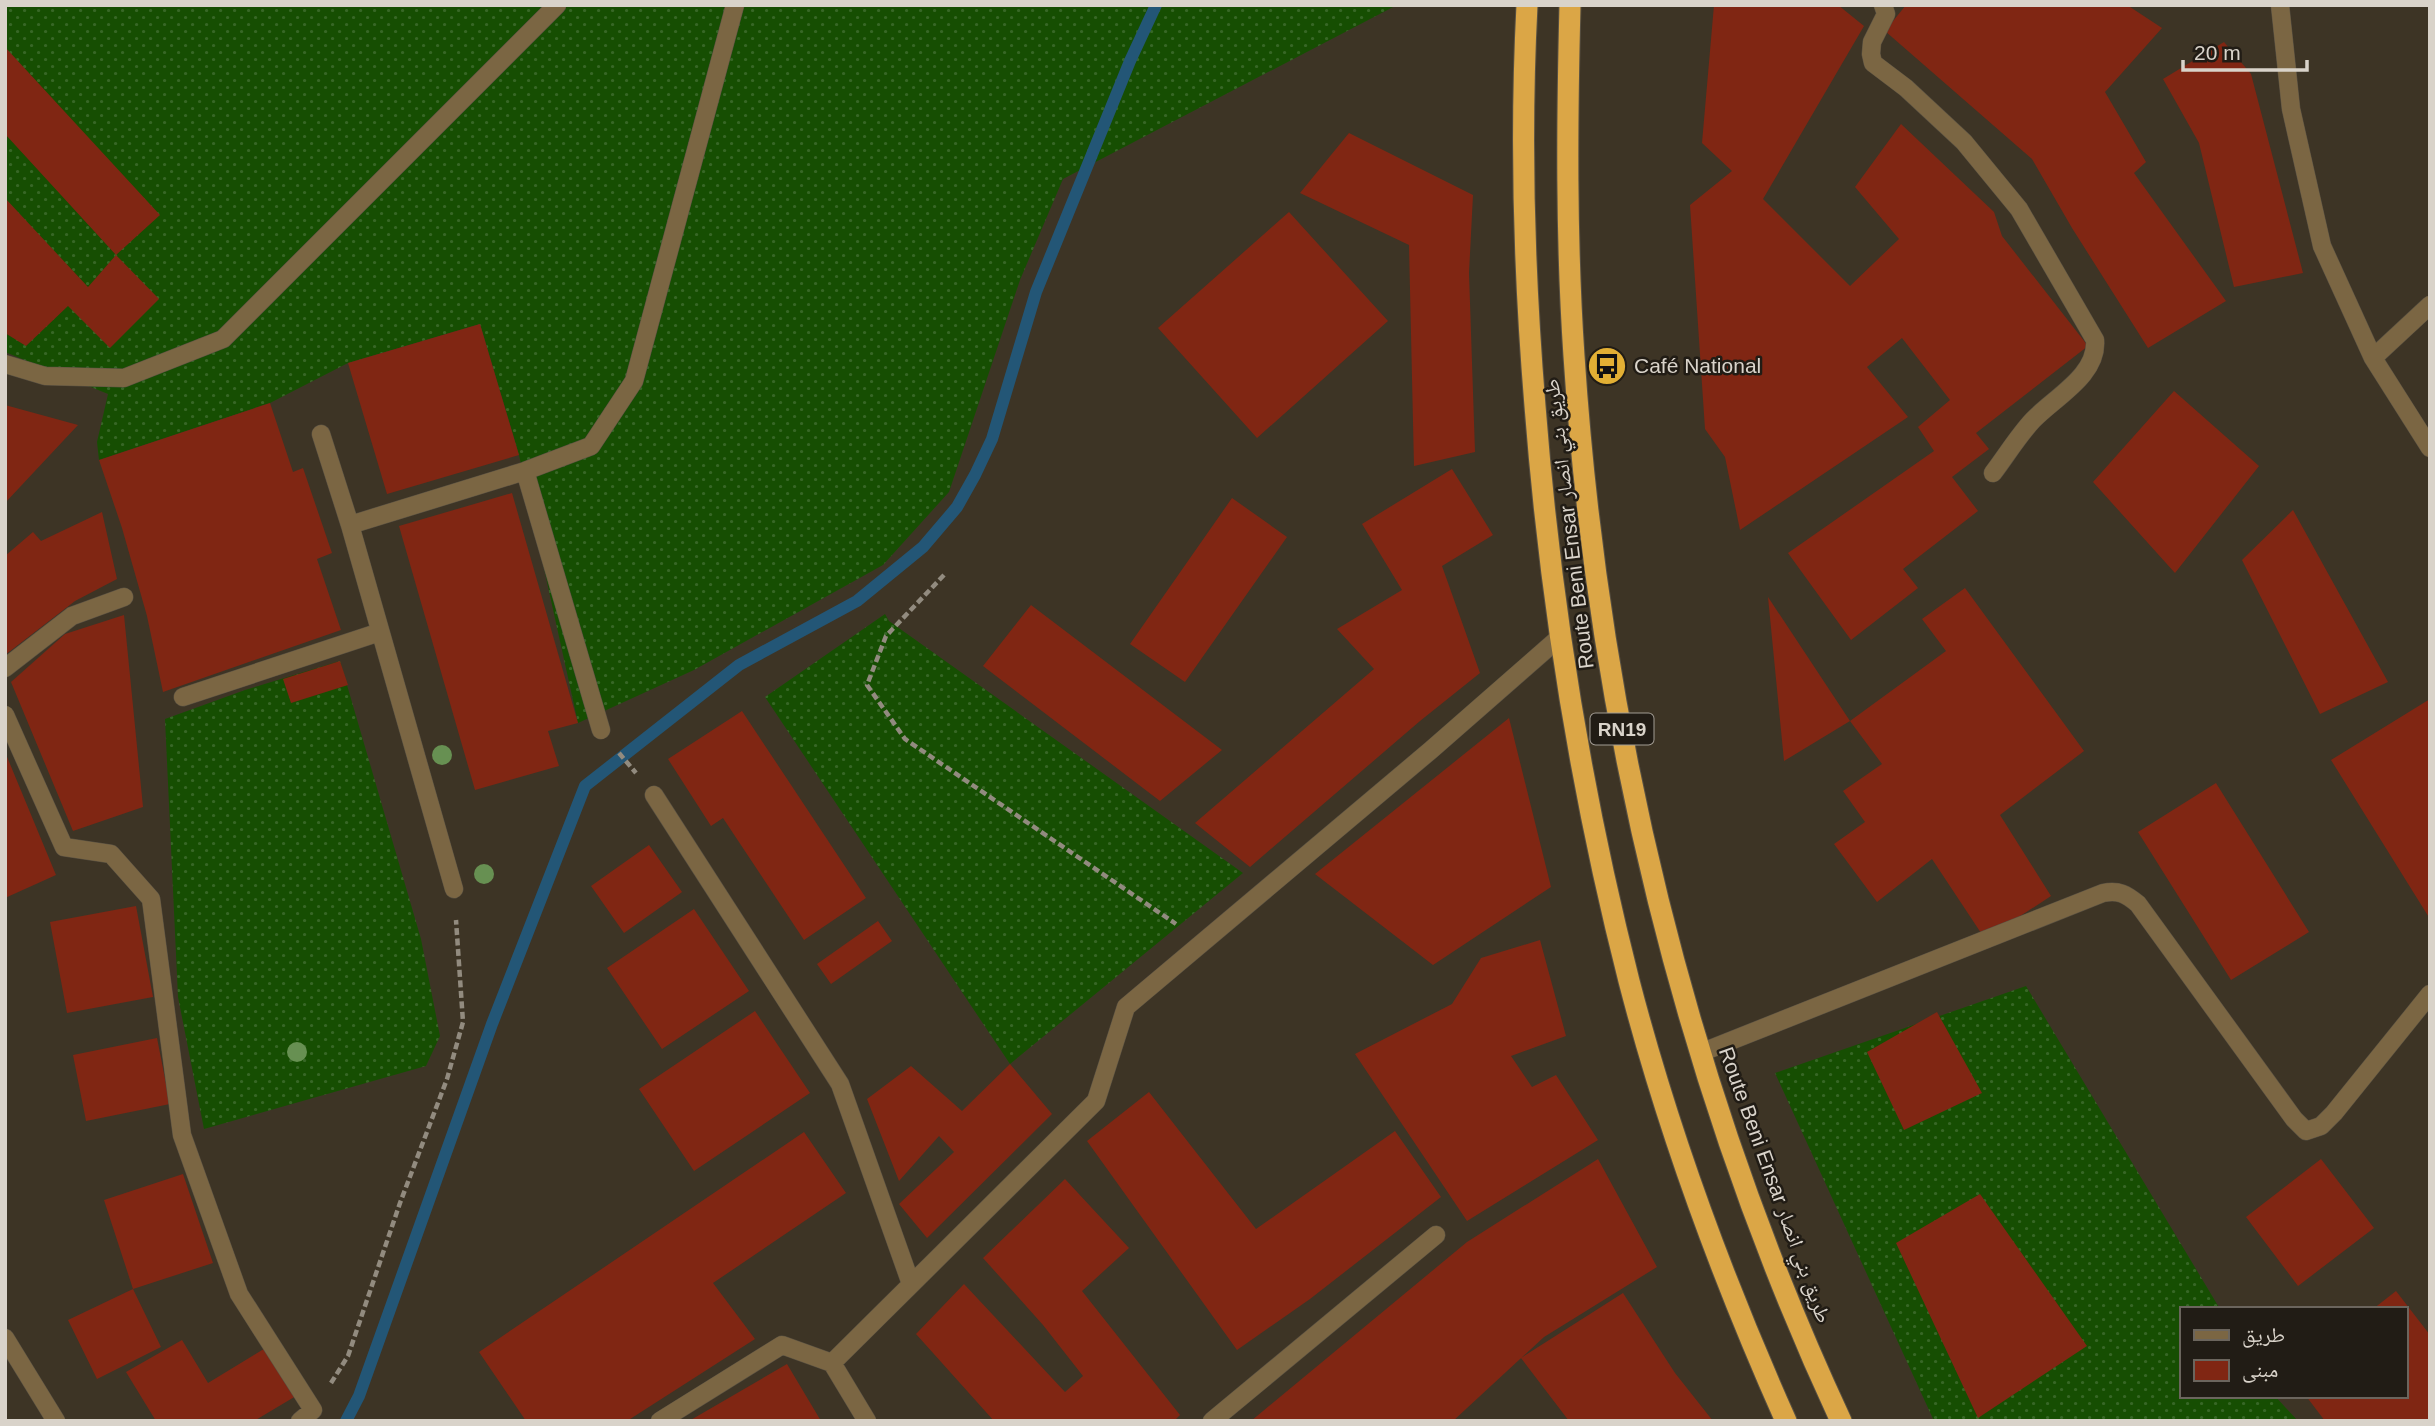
<svg xmlns="http://www.w3.org/2000/svg" width="2435" height="1426" font-family="Arial,'Noto Naskh Arabic',sans-serif">
	<defs>
		<pattern id="grass-dots" width="8" height="8" patternUnits="userSpaceOnUse" patternTransform="scale(1.75)"><rect width="8" height="8" fill="#164e02"/><path d="M2 2h.1M6 6h.1" fill="none" stroke="#376726" stroke-width="1.8" stroke-linecap="round"/></pattern>
	</defs>
	<rect width="100%" height="100%" fill="#3d3425"/>
	<path fill="url(#grass-dots)" d="M 5,5 L 1397,5 L 1063,179 L 1020,280 L 949,492 L 883,565 L 694,670 L 578,723 L 519,455 L 480,324 L 348,363 L 270,403 L 99,460 L 97,442 L 108,394 L 5,352 Z
		M 885,614 L 889,621 L 1243,873 L 1010,1064 L 765,697 Z
		M 340,661 L 421,939 L 440,1036 L 426,1066 L 204,1129 L 178,997 L 165,719 L 245,690 Z
		M 2026,986 L 2220,1309 L 2181,1309 L 2181,1396 L 2275,1396 L 2298,1421 L 1934,1421 L 1775,1073 Z"/>
	<g fill="none" stroke-linecap="round" stroke-linejoin="round">
		<path stroke="#235676" stroke-width="12" d="M 346,1421 L 359,1396 L 492,1024 L 585,786 L 739,665 L 857,601 L 923,547 L 957,507 L 975,475 L 992,439 L 1036,292 L 1130,61 L 1156,5"/>
	</g>
	<path fill="#802613" d="M 1714,5 L 1838,5 L 1864,26 L 1763,199 L 1850,286 L 1899,239 L 1855,187 L 1901,124 L 1994,212 L 2002,236 L 2088,346 L 1976,433 L 1989,449 L 1952,477 L 1978,511 L 1903,569 L 1918,588 L 1851,640 L 1788,553 L 1934,451 L 1918,427 L 1950,400 L 1902,338 L 1867,367 L 1908,417 L 1740,530 L 1725,457 L 1705,429 L 1690,205 L 1732,171 L 1702,143 Z
		M 1906,5 L 2127,5 L 2162,28 L 2105,92 L 2146,162 L 2134,173 L 2226,301 L 2148,348 L 2072,228 L 2032,159 L 1885,31 Z
		M 2224,42 L 2251,74 L 2303,273 L 2234,287 L 2199,143 L 2163,79 Z
		M 5,47 L 160,215 L 116,255 L 159,299 L 110,348 L 68,306 L 26,346 L 5,333 L 5,198 L 88,287 L 116,255 L 5,134 Z
		M 1349,133 L 1473,195 L 1469,273 L 1475,452 L 1414,466 L 1409,245 L 1300,193 Z
		M 1289,212 L 1388,321 L 1257,438 L 1158,328 Z
		M 480,324 L 519,455 L 387,494 L 348,363 Z
		M 2174,391 L 2259,466 L 2175,573 L 2093,482 Z
		M 270,403 L 293,472 L 303,468 L 332,553 L 317,559 L 341,630 L 163,692 L 147,616 L 122,528 L 99,460 Z
		M 5,405 L 78,425 L 5,503 Z
		M 1452,469 L 1493,535 L 1442,566 L 1480,673 L 1420,721 L 1250,867 L 1195,823 L 1374,669 L 1337,629 L 1402,590 L 1362,524 Z
		M 512,493 L 578,723 L 548,731 L 559,766 L 475,790 L 399,526 Z
		M 1232,498 L 1287,537 L 1185,682 L 1130,644 Z
		M 2293,510 L 2388,682 L 2320,714 L 2242,560 Z
		M 102,512 L 117,579 L 75,601 L 5,655 L 5,556 L 33,532 L 41,541 Z
		M 1965,588 L 2084,751 L 2000,815 L 2051,896 L 1985,939 L 1932,859 L 1877,902 L 1834,844 L 1865,822 L 1843,791 L 1882,764 L 1850,721 L 1784,761 L 1768,597 L 1850,721 L 1946,651 L 1922,619 Z
		M 1031,605 L 1222,750 L 1160,801 L 983,666 Z
		M 124,615 L 143,807 L 73,831 L 11,682 L 65,634 Z
		M 340,661 L 348,685 L 291,703 L 283,679 Z
		M 2430,699 L 2430,919 L 2331,760 Z
		M 742,711 L 866,898 L 804,940 L 723,818 L 711,826 L 668,759 Z
		M 1509,718 L 1551,887 L 1433,965 L 1315,874 Z
		M 5,752 L 56,875 L 5,898 Z
		M 2216,783 L 2309,932 L 2231,980 L 2138,832 Z
		M 649,845 L 682,892 L 624,933 L 591,886 Z
		M 136,906 L 153,997 L 67,1013 L 50,922 Z
		M 694,909 L 749,991 L 662,1049 L 607,968 Z
		M 878,921 L 892,941 L 831,984 L 817,964 Z
		M 1540,940 L 1566,1036 L 1511,1056 L 1532,1087 L 1556,1075 L 1598,1140 L 1467,1221 L 1355,1054 L 1452,1004 L 1481,958 Z
		M 755,1011 L 810,1093 L 694,1171 L 639,1089 Z
		M 1937,1012 L 1982,1093 L 1904,1130 L 1867,1052 Z
		M 157,1038 L 170,1104 L 86,1121 L 73,1055 Z
		M 1010,1064 L 1052,1114 L 927,1238 L 899,1204 L 954,1152 L 939,1136 L 899,1181 L 867,1099 L 911,1066 L 962,1111 Z
		M 1149,1092 L 1256,1229 L 1395,1131 L 1441,1197 L 1310,1299 L 1237,1350 L 1087,1141 Z
		M 804,1132 L 846,1193 L 713,1283 L 755,1339 L 627,1421 L 526,1421 L 479,1352 Z
		M 1598,1159 L 1657,1267 L 1544,1337 L 1453,1421 L 1251,1421 L 1467,1242 Z
		M 2321,1159 L 2374,1228 L 2298,1286 L 2246,1217 Z
		M 183,1174 L 213,1263 L 133,1289 L 104,1200 Z
		M 1065,1179 L 1129,1248 L 1082,1291 L 1180,1415 L 1174,1421 L 994,1421 L 916,1334 L 964,1284 L 1065,1392 L 1083,1376 L 1043,1325 L 983,1258 Z
		M 1980,1194 L 2087,1346 L 1978,1418 L 1896,1243 Z
		M 133,1289 L 161,1347 L 97,1379 L 68,1320 Z
		M 2396,1291 L 2430,1335 L 2430,1418 L 2426,1421 L 2325,1421 L 2306,1396 L 2405,1396 L 2405,1309 L 2373,1309 Z
		M 1623,1293 L 1675,1373 L 1713,1421 L 1569,1421 L 1521,1358 Z
		M 182,1340 L 208,1383 L 267,1347 L 296,1396 L 254,1421 L 156,1421 L 126,1372 Z
		M 787,1364 L 821,1421 L 689,1421 Z"/>
	<g fill="none" stroke-linecap="round" stroke-linejoin="round">
		<g stroke="#595143" stroke-width="19">
			<path id="minor" d="M 1883,5 L 1886,14 L 1872,42 L 1871,54 L 1873,63 L 1906,88 L 1964,142 L 2019,209 L 2095,340 C 2098,375 2055,397 2033,420 C 2018,436 2006,456 1993,473
				M 2280,5 L 2291,109 L 2322,246 L 2373,358 L 2430,448
				M 2373,358 L 2430,305
				M 5,364 L 45,376 L 124,378 L 223,339 L 557,5
				M 321,434 L 350,525 L 454,889
				M 525,471 L 601,730
				M 350,525 L 525,471 L 591,446 L 634,381 L 735,5
				M 5,668 L 72,616 L 124,597
				M 183,697 L 380,632
				M 5,715 L 64,847 L 111,854 L 151,899 L 182,1135 L 239,1294 L 313,1410 L 300,1421
				M 654,795 L 840,1084 L 911,1284
				M 1700,1053 L 2103,893 C 2119,890 2126,894 2138,904 L 2294,1119 L 2306,1131 L 2321,1126 L 2334,1113 L 2430,994
				M 5,1338 L 56,1421
				M 832,1363 L 1096,1101 L 1126,1007 L 1431,750 L 1560,637
				M 660,1421 L 782,1345 L 832,1363 L 867,1421
				M 1212,1421 L 1436,1235"/>
		</g>
		<g stroke="#595143" stroke-width="23">
			<path id="highway" d="M 1527,5 C 1520,139 1524,273 1535,406 C 1550,600 1581,793 1629,981 C 1668,1131 1723,1280 1786,1421
				M 1570,5 C 1567,122 1566,239 1574,356 C 1598,722 1686,1088 1841,1421"/>
		</g>
		<path stroke="#928b7f" stroke-width="4.5" stroke-dasharray="7 3.5" stroke-linecap="butt" d="M 944,575 L 886,636 L 867,685 L 905,739 L 1176,924
			M 619,753 L 636,773
			M 331,1383 L 348,1356 L 400,1203 L 447,1079 L 463,1022 L 456,920"/>
		<use href="#minor" stroke="#7b6643" stroke-width="18"/>
		<use href="#highway" stroke="#dba646" stroke-width="21"/>
	</g>
	<g fill="#679052">
		<circle cx="442" cy="755" r="10"/>
		<circle cx="484" cy="874" r="10"/>
		<circle cx="297" cy="1052" r="10"/>
	</g>
	<defs>
		<g id="bus-disc" transform="scale(2.0125)"><circle r="9.5" fill="#e2af34" stroke="#211c15"/><path d="M-5-6H5V4H4V6H2V4H-2V6H-4V4H-5ZM-3.5-4V0h7V-4ZM-3.5 1.2v1.5H-2V1.2ZM2 1.2v1.5H3.5V1.2Z" fill="#111"/></g>
	</defs>
	<g fill-rule="evenodd">
		<use href="#bus-disc" x="1607" y="366"/>
	</g>
	<g text-anchor="middle" stroke-width="5" stroke-linejoin="round" paint-order="stroke">
		<rect fill="#211c15" stroke="#a29c94" stroke-width="2" x="1590.5" y="713.5" width="63" height="31" rx="5"/>
		<g font-size="19" font-weight="bold" fill="#d9d3ca">
			<text x="1622" y="736">RN19</text>
		</g>
		<g font-size="21" fill="#d9d3ca" stroke="#211c15" text-anchor="start">
			<text x="1634" y="373">Café National</text>
		</g>
		<g font-size="21" fill="#d9d3ca" stroke="#211c15">
			<text transform="translate(1569 524) rotate(-97)" y="7">Route Beni Ensar طريق بني انصار</text>
			<text transform="translate(1775 1185) rotate(70)" y="7">Route Beni Ensar طريق بني انصار</text>
		</g>
	</g>
	<rect width="2435" height="1426" fill="none" stroke="#d9d3ca" stroke-width="14"/>
	<rect x="2180" y="1307" width="228" height="91" fill="#211c15" stroke="#6b655d" stroke-width="2"/>
	<rect x="2194" y="1330" width="35" height="10" fill="#7b6643" stroke="#6b655d" stroke-width="2"/>
	<text x="2242" y="1342" font-size="21" fill="#d9d3ca">طريق</text>
	<rect x="2194" y="1360" width="35" height="21" fill="#802613" stroke="#6b655d" stroke-width="2"/>
	<text x="2242" y="1377" font-size="21" fill="#d9d3ca">مبنى</text>
	<path d="M2183 60v10h124v-10" fill="none" stroke="#d9d3ca" stroke-width="3.5"/>
	<text x="2194" y="60" font-size="21" fill="#d9d3ca" stroke="#211c15" stroke-width="5" paint-order="stroke">20 m</text>
</svg>
